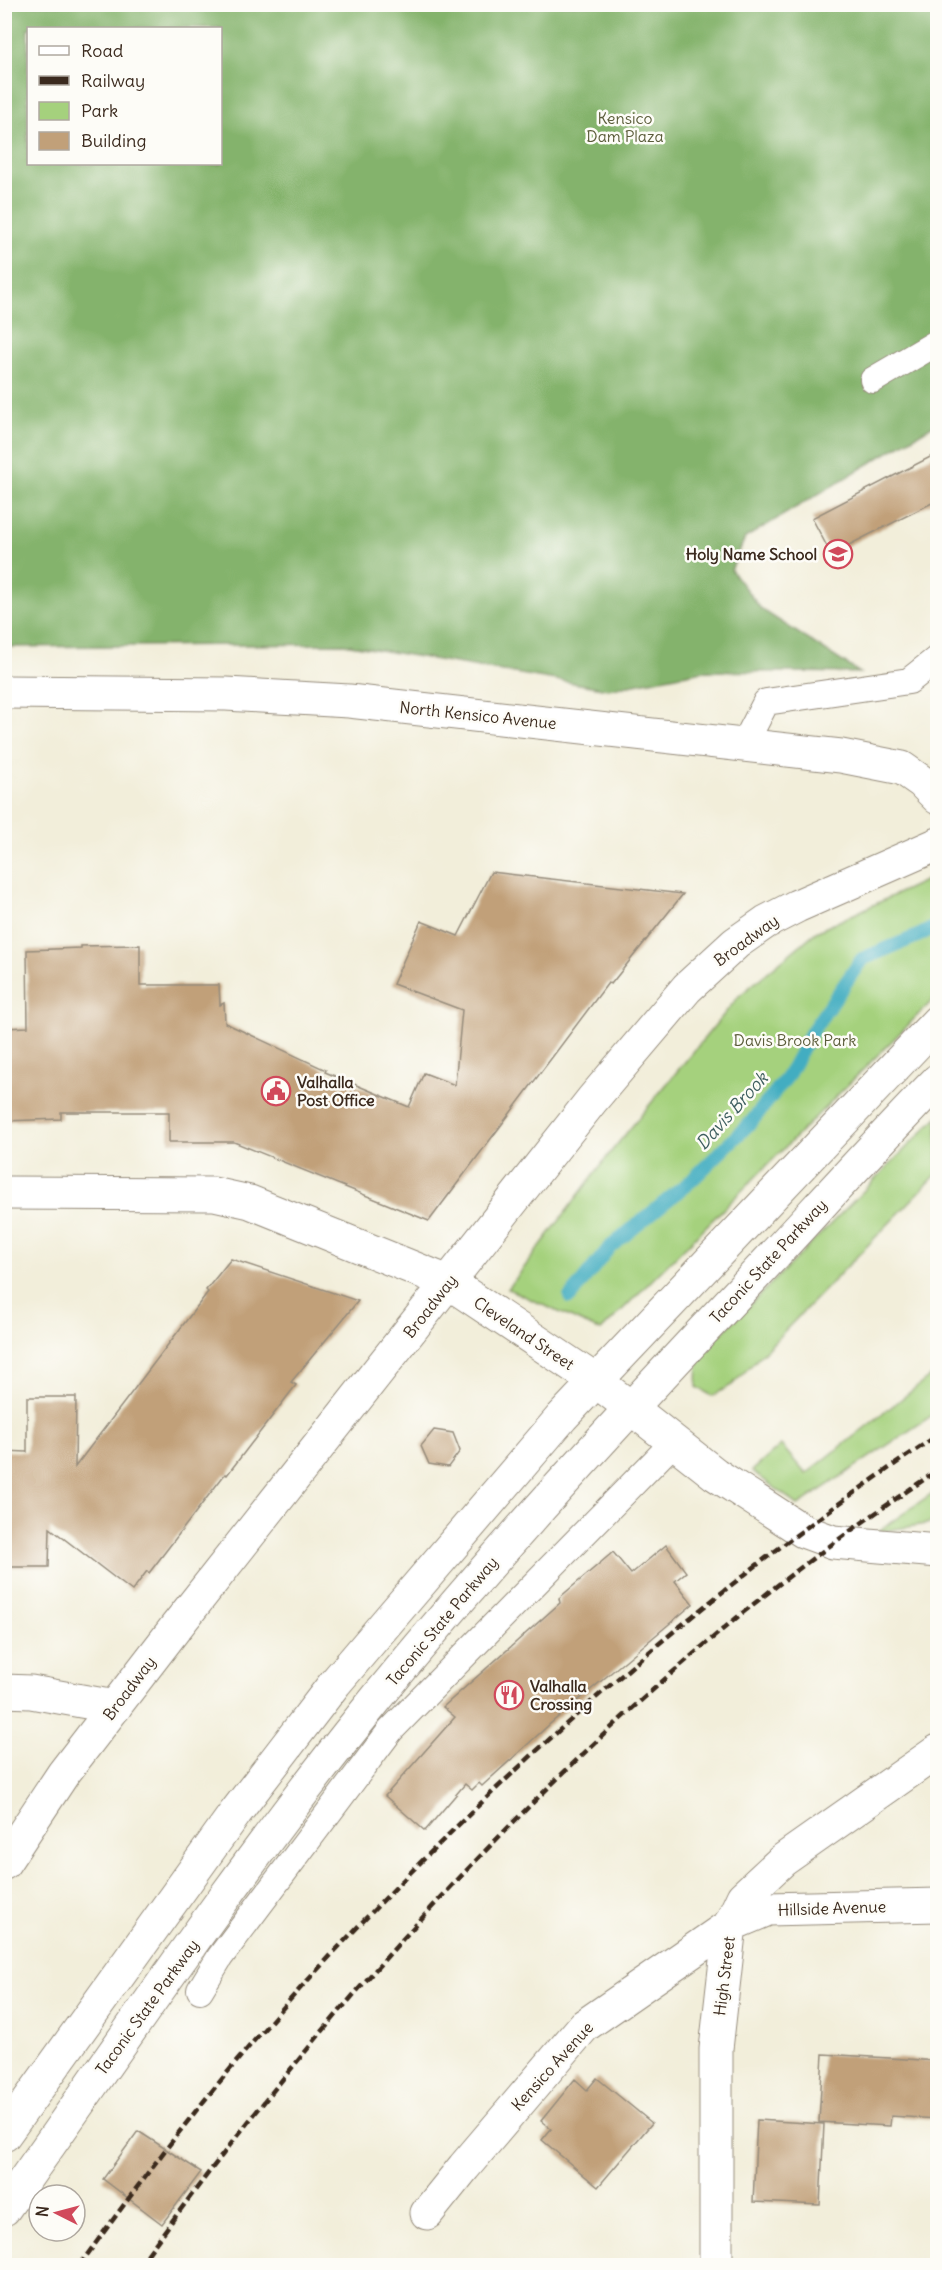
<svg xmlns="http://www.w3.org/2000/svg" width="942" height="2270" font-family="Delius,sans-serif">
	<rect width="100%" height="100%" fill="#fdfcf7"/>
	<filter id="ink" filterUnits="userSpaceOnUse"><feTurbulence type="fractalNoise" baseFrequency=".0167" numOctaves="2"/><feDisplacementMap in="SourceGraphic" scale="12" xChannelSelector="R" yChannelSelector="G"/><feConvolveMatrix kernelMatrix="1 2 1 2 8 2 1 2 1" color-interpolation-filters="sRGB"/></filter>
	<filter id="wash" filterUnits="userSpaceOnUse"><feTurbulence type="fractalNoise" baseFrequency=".008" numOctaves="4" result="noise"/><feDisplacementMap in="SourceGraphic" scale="24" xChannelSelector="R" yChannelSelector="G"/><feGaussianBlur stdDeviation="1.35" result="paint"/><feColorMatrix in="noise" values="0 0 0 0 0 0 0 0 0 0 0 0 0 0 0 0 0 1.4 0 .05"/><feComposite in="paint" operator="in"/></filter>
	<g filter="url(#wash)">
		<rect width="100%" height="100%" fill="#f2eeda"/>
		<path fill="#a5d17d" stroke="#707e4e" stroke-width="1.5" d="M 937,875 L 937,996 L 601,1331 L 508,1289 L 610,1153 L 739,996 L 816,932 Z
			M 937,1117 L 937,1174 L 732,1385 L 712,1396 L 697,1387 L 698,1357 Z
			M 937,1371 L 937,1412 L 798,1505 L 752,1471 L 781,1445 L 806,1474 Z
			M 937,1490 L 937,1522 L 877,1532 Z"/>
		<path fill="#84b36c" stroke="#606e45" stroke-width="1.5" fill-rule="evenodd" d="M 4,5 L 937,5 L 937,423 L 745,538 L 731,570 L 761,609 L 860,673 L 703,671 L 608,689 L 344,644 L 5,647 ZM 28,28 L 220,28 L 220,164 L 28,164 Z"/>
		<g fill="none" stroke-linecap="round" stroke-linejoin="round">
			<path stroke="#42adc1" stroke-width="14" d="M 570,1297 L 609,1248 L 692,1180 L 752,1121 L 787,1077 L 812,1031 L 862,959 L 920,935 L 938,925"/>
		</g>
		<g id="blocks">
			<path fill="#c1a079" d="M 938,453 L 938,500 L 831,554 L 812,518 Z
				M 491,872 L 683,894 L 611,984 L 608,983 L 429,1221 L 234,1142 L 169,1142 L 169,1112 L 61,1112 L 61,1119 L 4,1121 L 4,1028 L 28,1027 L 27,950 L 81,948 L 81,946 L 140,945 L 140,985 L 219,985 L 220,1005 L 224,1003 L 225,1023 L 326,1070 L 325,1072 L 409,1107 L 424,1073 L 455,1085 L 462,1010 L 393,984 L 421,921 L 458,936 Z
				M 231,1259 L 358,1301 L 291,1382 L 296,1385 L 227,1475 L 225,1474 L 149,1573 L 147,1571 L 132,1591 L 50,1528 L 49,1567 L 4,1567 L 4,1451 L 27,1452 L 27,1397 L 76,1397 L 75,1467 L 208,1292 L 206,1290 Z
				M 434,1430 L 453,1433 L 460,1451 L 448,1467 L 429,1464 L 421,1446 Z
				M 666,1545 L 686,1572 L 675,1581 L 693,1604 L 551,1723 L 482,1786 L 479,1783 L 472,1790 L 465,1784 L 425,1831 L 385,1796 L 455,1717 L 443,1707 L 560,1603 L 559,1598 L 613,1552 L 631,1574 Z
				M 823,2054 L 938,2061 L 938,2119 L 891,2116 L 890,2126 L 819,2122 Z
				M 597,2078 L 652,2123 L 598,2187 L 542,2140 L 551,2129 L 541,2121 L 575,2079 L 587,2090 Z
				M 757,2120 L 824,2124 L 820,2205 L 753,2202 Z
				M 138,2131 L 201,2172 L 162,2224 L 103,2179 Z"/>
		</g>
	</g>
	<g filter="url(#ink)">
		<use href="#blocks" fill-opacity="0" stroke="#968c7c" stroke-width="1.5"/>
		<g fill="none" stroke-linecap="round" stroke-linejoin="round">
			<g stroke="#968c7c" stroke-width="28">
				<path id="service" d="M 873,380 L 938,342
					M 744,745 L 766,702 L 909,681 L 938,658
					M 200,1990 L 220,1957 L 390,1731 L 674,1442"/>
			</g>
			<g stroke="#968c7c" stroke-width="35">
				<path id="minor" d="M 4,692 L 226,694 L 349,701 L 841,756 L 902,768 L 922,782 L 938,798
					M 4,1193 L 214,1194 L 250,1202 L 448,1282
					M 631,1408 L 715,1474 L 803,1531 L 833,1542 L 938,1551
					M 4,1691 L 31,1692 L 115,1707
					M 427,2213 L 464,2167 L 584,2026 L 730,1925 L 768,1909 L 938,1905
					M 716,2266 L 716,2049 L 730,1925 L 743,1897 L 783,1860 L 938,1751"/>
			</g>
			<g stroke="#968c7c" stroke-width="35">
				<path id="tertiary" d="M 448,1282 L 596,1381 L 631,1408
					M 4,1863 L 63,1774 L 176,1627 L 592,1100 L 687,988 L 736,943 L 766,922 L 797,906 L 938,844"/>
			</g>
			<g stroke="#968c7c" stroke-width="35">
				<path id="trunk" d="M 4,2135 L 236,1812 L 335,1683 L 386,1623 L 562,1417 L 938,1021
					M 4,2209 C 122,2043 236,1873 364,1714 C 484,1565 615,1424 746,1285 C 810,1217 872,1147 938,1080"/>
			</g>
			<use href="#service" stroke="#fff" stroke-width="26"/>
			<use href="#minor" stroke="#fff" stroke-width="33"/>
			<use href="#tertiary" stroke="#fff" stroke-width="33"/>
			<use href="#trunk" stroke="#fff" stroke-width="33"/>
			<path stroke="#3b2a1e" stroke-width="4.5" stroke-dasharray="9 4.5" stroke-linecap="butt" d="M 79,2266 C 125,2203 172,2139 222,2079 C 281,2007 344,1940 409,1874 C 570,1711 747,1562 938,1435
				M 139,2266 C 313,2026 512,1803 740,1615 C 804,1563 870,1516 938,1470"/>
		</g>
	</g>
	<defs>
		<g id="school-ring" transform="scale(1.5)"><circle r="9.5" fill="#fdfcf7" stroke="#d1495b" stroke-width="1.5"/><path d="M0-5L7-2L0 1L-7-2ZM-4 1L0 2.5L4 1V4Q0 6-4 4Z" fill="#d1495b"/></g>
		<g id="civic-ring" transform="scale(1.5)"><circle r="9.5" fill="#fdfcf7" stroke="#d1495b" stroke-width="1.5"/><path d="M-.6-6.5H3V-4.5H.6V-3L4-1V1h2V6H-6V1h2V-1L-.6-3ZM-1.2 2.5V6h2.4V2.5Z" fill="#d1495b"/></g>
		<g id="restaurant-ring" transform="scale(1.5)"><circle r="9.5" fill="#fdfcf7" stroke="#d1495b" stroke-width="1.5"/><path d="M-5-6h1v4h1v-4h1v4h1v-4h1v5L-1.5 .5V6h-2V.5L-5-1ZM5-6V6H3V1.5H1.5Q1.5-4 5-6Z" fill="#d1495b"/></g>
	</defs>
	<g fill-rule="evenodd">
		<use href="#school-ring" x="838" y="554"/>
		<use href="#civic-ring" x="276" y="1091"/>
		<use href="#restaurant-ring" x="509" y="1695"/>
	</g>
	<g text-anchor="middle" stroke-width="5" stroke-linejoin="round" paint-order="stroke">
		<g font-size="16" fill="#5b5c3a" stroke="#fdfcf7">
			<text x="625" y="124">Kensico<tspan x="625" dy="18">Dam Plaza</tspan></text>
			<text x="795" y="1046">Davis Brook Park</text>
		</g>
		<g font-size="16" font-weight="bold" fill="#3b2a1e" stroke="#fdfcf7" text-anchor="start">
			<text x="817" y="560" text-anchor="end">Holy Name School</text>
			<text x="297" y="1088">Valhalla<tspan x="297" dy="18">Post Office</tspan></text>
			<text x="530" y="1692">Valhalla<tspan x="530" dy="18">Crossing</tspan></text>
		</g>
		<g font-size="16" fill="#3b2a1e" stroke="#fdfcf7">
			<text transform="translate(478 715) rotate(6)" y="6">North Kensico Avenue</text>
			<text transform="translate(746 940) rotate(-36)" y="6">Broadway</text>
			<text transform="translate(768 1261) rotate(-47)" y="6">Taconic State Parkway</text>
			<text transform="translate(430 1306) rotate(-52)" y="6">Broadway</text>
			<text transform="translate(524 1333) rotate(34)" y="6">Cleveland Street</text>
			<text transform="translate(442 1621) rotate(-50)" y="6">Taconic State Parkway</text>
			<text transform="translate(129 1688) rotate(-53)" y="6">Broadway</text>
			<text transform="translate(832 1908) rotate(-2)" y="6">Hillside Avenue</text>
			<text transform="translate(724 1976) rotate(-83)" y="6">High Street</text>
			<text transform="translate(147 2007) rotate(-54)" y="6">Taconic State Parkway</text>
			<text transform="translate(552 2066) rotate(-48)" y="6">Kensico Avenue</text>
		</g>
		<g font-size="18" font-style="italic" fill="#3e5e5f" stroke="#fdfcf7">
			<text transform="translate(732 1111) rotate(-48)" y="6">Davis Brook</text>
		</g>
	</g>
	<rect width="942" height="2270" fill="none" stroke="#fdfcf7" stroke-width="24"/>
	<rect x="27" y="27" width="195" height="138" fill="#fdfcf7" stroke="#afa8a0" stroke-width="1.5"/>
	<rect x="39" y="46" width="30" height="9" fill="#ffffff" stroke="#afa8a0" stroke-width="1.5"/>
	<text x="81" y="57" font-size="18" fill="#3b2a1e">Road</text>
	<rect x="39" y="76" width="30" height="9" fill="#3b2a1e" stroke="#afa8a0" stroke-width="1.5"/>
	<text x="81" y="87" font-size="18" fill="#3b2a1e">Railway</text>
	<rect x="39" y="102" width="30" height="18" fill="#a5d17d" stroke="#afa8a0" stroke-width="1.5"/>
	<text x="81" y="117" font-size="18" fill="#3b2a1e">Park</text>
	<rect x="39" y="132" width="30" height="18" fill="#c1a079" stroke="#afa8a0" stroke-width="1.5"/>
	<text x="81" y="147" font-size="18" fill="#3b2a1e">Building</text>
	<g transform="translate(57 2213) rotate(276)"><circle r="28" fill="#fdfcf7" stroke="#afa8a0" stroke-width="1.5"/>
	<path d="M0-4.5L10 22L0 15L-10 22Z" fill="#d1495b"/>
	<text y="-9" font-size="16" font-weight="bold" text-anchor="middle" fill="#3b2a1e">N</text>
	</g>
</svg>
